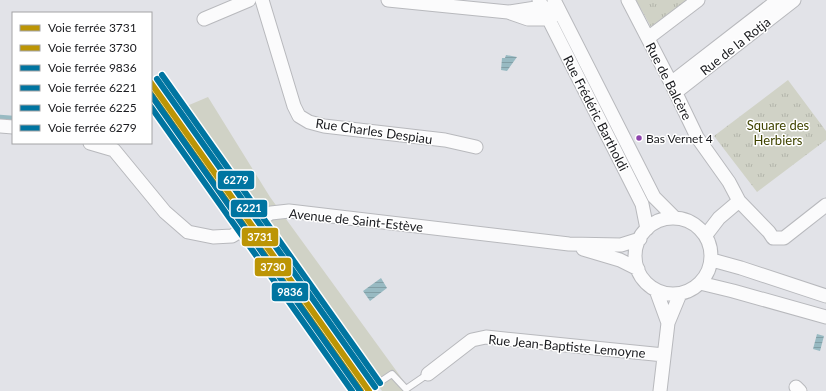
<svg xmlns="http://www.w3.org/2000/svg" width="826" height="391" font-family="Lato,sans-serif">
	<defs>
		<pattern id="park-tufts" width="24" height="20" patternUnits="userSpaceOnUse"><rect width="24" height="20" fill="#d0d2c6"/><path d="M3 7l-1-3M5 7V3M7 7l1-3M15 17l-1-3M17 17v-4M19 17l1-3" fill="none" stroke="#b2b4aa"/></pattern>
		<pattern id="water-rules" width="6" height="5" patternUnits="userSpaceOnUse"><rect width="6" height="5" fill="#98bac2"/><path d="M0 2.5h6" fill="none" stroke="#829fa6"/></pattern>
	</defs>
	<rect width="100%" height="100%" fill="#e2e3e8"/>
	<path fill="#d0d2c6" d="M 208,97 L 270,197 L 411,391 L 382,391 L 182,108 Z"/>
	<path fill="url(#park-tufts)" d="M 636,0 L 687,0 L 651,27 Z
		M 788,80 L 826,131 L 826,140 L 757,192 L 714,136 Z"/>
	<path fill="url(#water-rules)" d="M 506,55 L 517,57 L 507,71 L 501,70 L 502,58 L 505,58 Z
		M 381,278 L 387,288 L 370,301 L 363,291 Z
		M 817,334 L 824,336 L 820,351 L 813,349 Z"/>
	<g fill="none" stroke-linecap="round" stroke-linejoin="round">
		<path stroke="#98bac2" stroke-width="4.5" d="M 0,117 L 13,118"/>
		<g stroke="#b8b9bd" stroke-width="8">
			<path id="lane" d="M 377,384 L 392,374 L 406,389 L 428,374"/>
		</g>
		<g stroke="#b8b9bd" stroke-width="15">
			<path id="street" d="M 262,0 L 294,106 L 299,116 L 309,122 L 324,126 L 445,140 L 476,147
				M 388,0 L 508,12 L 528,19 L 548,19 L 553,16
				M 539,0 L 642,204 L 647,229
				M 554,0 L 654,197 L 675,218
				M 628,0 L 671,83 L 697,137 L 729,182 L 739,201 L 719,218 L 706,235
				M 510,12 L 542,7 L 550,9
				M 204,19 L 249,0
				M 648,38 L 698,0
				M 671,83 L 778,0
				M 676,92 L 794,0
				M 0,126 L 13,127
				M 90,143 L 114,150 L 165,212 L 188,232 L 213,237 L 232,236 L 271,213 L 289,211 L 569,244 L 621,245 L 640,239
				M 739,201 L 769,232 L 773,238 L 784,238 L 826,205
				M635 256a38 38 0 1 1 76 0a38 38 0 1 1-76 0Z
				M 583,249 L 620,260 L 638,269
				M 712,260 L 741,268 L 826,296
				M 700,283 L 733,291 L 826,317
				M 656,290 L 668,323
				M 428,374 L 472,340 L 486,337 L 664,355
				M 796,387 L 800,391
				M 660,391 L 668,323 L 680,294"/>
		</g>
		<use href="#lane" stroke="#fbfbfc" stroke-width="6"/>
		<use href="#street" stroke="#fbfbfc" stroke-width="13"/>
		<g stroke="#fff" stroke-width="9">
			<path id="rail-1" d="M 151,83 L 369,391"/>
		</g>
		<g stroke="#fff" stroke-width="9">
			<path id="rail-2" d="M 151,94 L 361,391"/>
		</g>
		<g stroke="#fff" stroke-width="9">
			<path id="rail-3" d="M 151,95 L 360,391"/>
		</g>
		<g stroke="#fff" stroke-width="9">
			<path id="rail-4" d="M 157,79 L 375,387"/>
		</g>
		<g stroke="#fff" stroke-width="9">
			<path id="rail-5" d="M 151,107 L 352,391"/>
		</g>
		<g stroke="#fff" stroke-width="9">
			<path id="rail-6" d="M 162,75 L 380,383"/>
		</g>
		<use href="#rail-1" stroke="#bc9505" stroke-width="6"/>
		<use href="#rail-2" stroke="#bc9505" stroke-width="6"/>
		<use href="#rail-3" stroke="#0075a1" stroke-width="6"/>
		<use href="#rail-4" stroke="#0075a1" stroke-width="6"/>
		<use href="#rail-5" stroke="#0075a1" stroke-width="6"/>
		<use href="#rail-6" stroke="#0075a1" stroke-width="6"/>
	</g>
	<circle fill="#8e44ad" stroke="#fff" stroke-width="1.5" cx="639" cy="138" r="3.5"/>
	<g text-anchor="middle" stroke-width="3" stroke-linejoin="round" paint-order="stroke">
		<g font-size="12" fill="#1a1b1f" stroke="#fff" text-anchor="start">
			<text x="646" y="143">Bas Vernet 4</text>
		</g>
		<g font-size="13" fill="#1a1b1f" stroke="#fff">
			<text transform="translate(735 46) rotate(-38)" y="5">Rue de la Rotja</text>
			<text transform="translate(669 81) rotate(63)" y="5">Rue de Balcère</text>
			<text transform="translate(596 113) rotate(63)" y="5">Rue Frédéric Bartholdi</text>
			<text transform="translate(374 131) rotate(8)" y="5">Rue Charles Despiau</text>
			<text transform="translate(356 220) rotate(6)" y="5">Avenue de Saint-Estève</text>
			<text transform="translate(567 346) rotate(5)" y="5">Rue Jean-Baptiste Lemoyne</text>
		</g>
		<g font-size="13" fill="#404400" stroke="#fff">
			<text x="778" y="130">Square des<tspan x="778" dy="15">Herbiers</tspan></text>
		</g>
	</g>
	<g stroke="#fff" stroke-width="1.5">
		<rect x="217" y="170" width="38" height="20" rx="4" fill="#0075a1"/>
		<rect x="230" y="199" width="38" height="19" rx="4" fill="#0075a1"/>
		<rect x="241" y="227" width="38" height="20" rx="4" fill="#bc9505"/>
		<rect x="254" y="257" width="38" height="20" rx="4" fill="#bc9505"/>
		<rect x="271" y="282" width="38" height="20" rx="4" fill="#0075a1"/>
	</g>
	<g font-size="11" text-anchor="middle" font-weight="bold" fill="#fff">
		<text x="236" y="184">6279</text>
		<text x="249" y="212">6221</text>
		<text x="260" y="241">3731</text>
		<text x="273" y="271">3730</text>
		<text x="290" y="296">9836</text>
	</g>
	<rect x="12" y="12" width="140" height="132" fill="#ffffff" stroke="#a3a4a5"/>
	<rect x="20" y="25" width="20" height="6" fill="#bc9505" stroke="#a3a4a5"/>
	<text x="48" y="32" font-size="12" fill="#1a1b1f">Voie ferrée 3731</text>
	<rect x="20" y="45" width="20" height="6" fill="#bc9505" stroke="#a3a4a5"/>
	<text x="48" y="52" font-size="12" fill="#1a1b1f">Voie ferrée 3730</text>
	<rect x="20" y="65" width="20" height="6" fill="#0075a1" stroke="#a3a4a5"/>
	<text x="48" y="72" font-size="12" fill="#1a1b1f">Voie ferrée 9836</text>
	<rect x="20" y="85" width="20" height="6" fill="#0075a1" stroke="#a3a4a5"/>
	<text x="48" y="92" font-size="12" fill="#1a1b1f">Voie ferrée 6221</text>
	<rect x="20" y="105" width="20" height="6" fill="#0075a1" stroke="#a3a4a5"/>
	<text x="48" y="112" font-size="12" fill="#1a1b1f">Voie ferrée 6225</text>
	<rect x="20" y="125" width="20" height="6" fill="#0075a1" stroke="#a3a4a5"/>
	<text x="48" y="132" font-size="12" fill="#1a1b1f">Voie ferrée 6279</text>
</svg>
